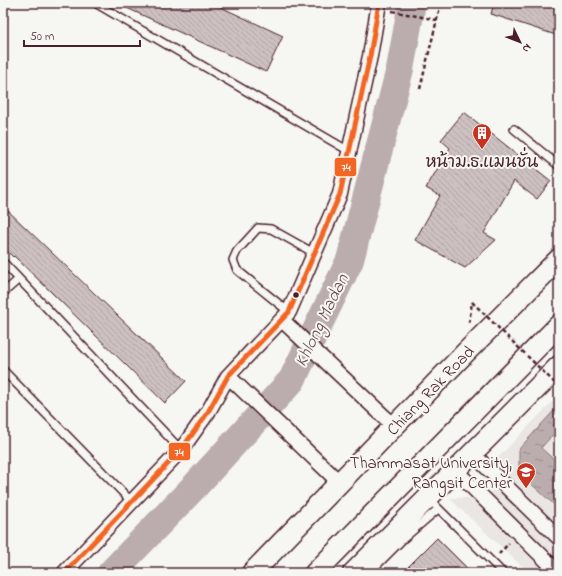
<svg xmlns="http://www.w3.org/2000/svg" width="562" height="576" font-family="'Indie Flower','Playpen Sans Thai',sans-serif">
	<defs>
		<pattern id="water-ripples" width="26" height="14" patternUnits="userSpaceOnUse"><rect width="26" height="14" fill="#bbadae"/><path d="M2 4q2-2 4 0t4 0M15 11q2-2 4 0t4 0" fill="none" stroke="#9a8c8e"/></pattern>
		<pattern id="building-back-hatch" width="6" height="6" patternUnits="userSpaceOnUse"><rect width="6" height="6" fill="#ccc1c0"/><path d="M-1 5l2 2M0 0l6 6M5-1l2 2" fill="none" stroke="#b1a5a5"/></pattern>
	</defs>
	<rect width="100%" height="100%" fill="#f6f6f2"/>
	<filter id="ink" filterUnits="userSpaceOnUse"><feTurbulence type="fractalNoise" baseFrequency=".025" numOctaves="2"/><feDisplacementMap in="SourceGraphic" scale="8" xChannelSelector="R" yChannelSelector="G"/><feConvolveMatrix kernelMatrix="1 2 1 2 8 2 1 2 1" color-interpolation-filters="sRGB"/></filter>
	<g filter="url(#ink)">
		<path fill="#e9e6e3" d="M 559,395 L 559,573 L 529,573 L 449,498 L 485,498 L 500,481 L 502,473 L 497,459 Z"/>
		<path fill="url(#water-ripples)" stroke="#8e747a" d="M 559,405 L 559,428 L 541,448 L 559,464 L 559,509 L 519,473 L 519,449 Z"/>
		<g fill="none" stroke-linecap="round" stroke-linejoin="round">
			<path stroke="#bbadae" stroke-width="28" d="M 111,573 L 195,486 L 292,380 L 350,260 L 400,69 L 412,3"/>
		</g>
		<path fill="url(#building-back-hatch)" stroke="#4a1f2b" d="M 116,3 L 212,3 L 283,36 L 266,72 Z
			M 494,3 L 559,3 L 559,36 L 491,14 Z
			M 464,112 L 551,181 L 537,199 L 514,181 L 484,233 L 496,240 L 465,268 L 415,240 L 440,196 L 426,188 L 450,148 L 441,140 Z
			M 3,206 L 186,381 L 165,403 L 14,256 L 13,257 L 3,247 Z
			M 437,538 L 472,573 L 402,573 Z"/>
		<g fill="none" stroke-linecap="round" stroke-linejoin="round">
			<g stroke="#4a1f2b" stroke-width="10">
				<path id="lane" d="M 95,3 L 349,151
					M 514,129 L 559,166
					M 3,262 L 181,450
					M 3,293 L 19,279
					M 289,312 L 237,270 L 233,260 L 237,251 L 258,228 L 271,229 L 314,253
					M 3,370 L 132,502
					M 428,498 L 503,573
					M 369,573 L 403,539 L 438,509"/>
			</g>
			<g stroke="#4a1f2b" stroke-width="17">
				<path id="street" d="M 282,320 L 395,427
					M 228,376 L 340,483
					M 472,453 L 559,538
					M 455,470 L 559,573
					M 64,573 L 181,450 L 208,412 L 228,376 L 289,312 L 340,194 L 370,56 L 379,3"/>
			</g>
			<g stroke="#4a1f2b" stroke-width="23">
				<path id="secondary" d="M 252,573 L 466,352 L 559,259
					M 315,573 L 559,325
					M 353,573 L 559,366"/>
			</g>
			<path stroke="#4a1f2b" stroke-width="2.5" stroke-dasharray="4 3" stroke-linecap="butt" d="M 392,11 L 437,20
				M 420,89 L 441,3
				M 469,323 L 472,302
				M 499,554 L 509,543"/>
			<use href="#lane" stroke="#f6f6f2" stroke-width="7"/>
			<use href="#street" stroke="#f6f6f2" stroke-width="14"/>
			<use href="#secondary" stroke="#f6f6f2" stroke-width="20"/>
			<path stroke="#4a1f2b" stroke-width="2.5" stroke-dasharray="4 3" stroke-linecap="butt" d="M 472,302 L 559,387"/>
			<g stroke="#f6f6f2" stroke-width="8">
				<path id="bus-1" d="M 64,573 L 181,450 L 208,412 L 228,376 L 289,312 L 340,194 L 370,56 L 379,3"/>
			</g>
			<use href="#bus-1" stroke="#f26522" stroke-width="5"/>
		</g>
	</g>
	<defs>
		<g id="building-pin" transform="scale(1)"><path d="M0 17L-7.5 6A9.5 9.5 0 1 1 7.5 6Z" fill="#c8321e" stroke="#f6f6f2"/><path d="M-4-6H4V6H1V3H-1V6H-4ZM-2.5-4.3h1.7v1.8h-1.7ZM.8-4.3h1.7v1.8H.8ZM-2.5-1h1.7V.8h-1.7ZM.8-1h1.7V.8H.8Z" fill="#fff"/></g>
		<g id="university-pin" transform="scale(1)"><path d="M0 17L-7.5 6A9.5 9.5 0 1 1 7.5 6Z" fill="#c8321e" stroke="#f6f6f2"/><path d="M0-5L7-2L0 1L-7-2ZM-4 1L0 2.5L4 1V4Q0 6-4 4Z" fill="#fff"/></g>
	</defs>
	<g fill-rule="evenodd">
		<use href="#building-pin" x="482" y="133"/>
		<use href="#university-pin" x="526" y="472"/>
	</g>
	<circle fill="#4a1f2b" stroke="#f6f6f2" stroke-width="1.5" cx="296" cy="295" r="3.5"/>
	<g text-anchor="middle" stroke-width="4" stroke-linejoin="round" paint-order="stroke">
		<g font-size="17" fill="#4a1f2b" stroke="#f6f6f2">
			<text x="482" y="167">หน้าม.ธ.แมนชั่น</text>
			<text x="512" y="468" text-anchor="end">Thammasat University,<tspan x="512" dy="20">Rangsit Center</tspan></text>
		</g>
		<g font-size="17" fill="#4a1f2b" stroke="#f6f6f2">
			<text transform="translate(430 390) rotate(-46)" y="6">Chiang Rak Road</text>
		</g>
		<g font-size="18" font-style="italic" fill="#6c4a52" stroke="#f6f6f2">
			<text transform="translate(321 320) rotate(-64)" y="6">Khlong Madan</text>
		</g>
	</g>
	<g stroke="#f6f6f2" stroke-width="1.5">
		<rect x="334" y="157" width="23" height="20" rx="4" fill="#f26522"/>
		<rect x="168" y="442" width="23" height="19" rx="4" fill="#f26522"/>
	</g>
	<g font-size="11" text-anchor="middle" font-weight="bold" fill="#fff">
		<text x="346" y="171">74</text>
		<text x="179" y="456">74</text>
	</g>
	<rect width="562" height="576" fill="none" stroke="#f6f6f2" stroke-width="16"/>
	<rect x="8" y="8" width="546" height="560" fill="none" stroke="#4a1f2b" stroke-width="1.5" filter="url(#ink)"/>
	<g transform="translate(520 42) rotate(133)" stroke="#f6f6f2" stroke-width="3" paint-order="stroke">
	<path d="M0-3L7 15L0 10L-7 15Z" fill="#4a1f2b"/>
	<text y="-6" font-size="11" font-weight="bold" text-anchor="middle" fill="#4a1f2b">N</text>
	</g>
	<path d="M24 40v6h116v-6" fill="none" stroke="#4a1f2b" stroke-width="2"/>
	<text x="30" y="40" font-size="12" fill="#4a1f2b" stroke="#f6f6f2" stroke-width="3" paint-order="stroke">50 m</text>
</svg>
